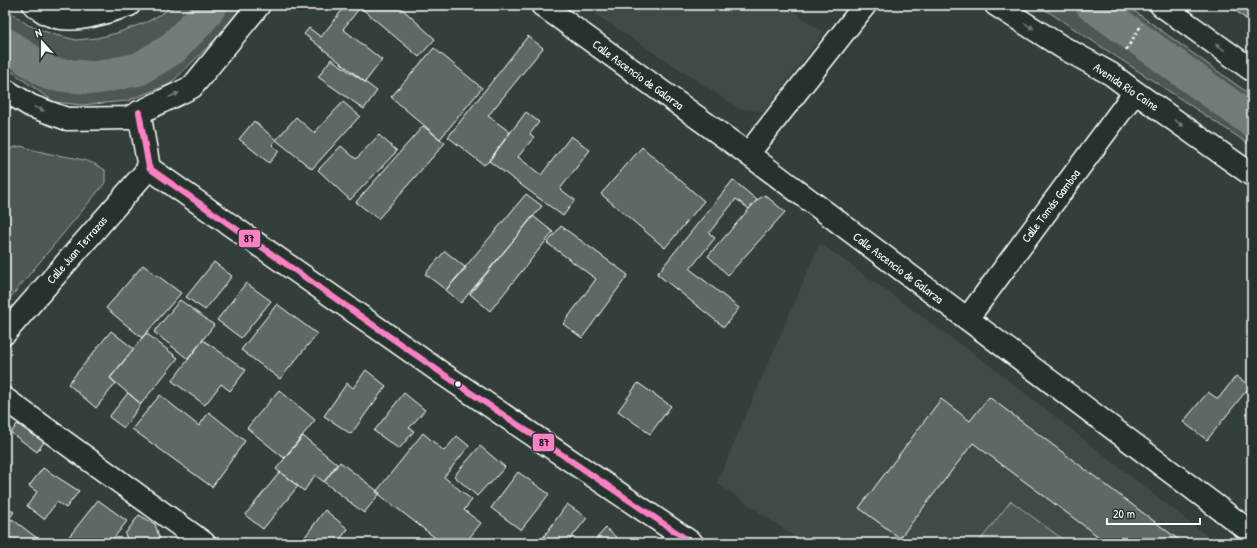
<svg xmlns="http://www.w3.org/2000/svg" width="1257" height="548" font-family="'Patrick Hand',sans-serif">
	<rect width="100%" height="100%" fill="#333f3a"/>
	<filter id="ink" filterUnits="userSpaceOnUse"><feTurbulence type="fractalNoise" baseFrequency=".025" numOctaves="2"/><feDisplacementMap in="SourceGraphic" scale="8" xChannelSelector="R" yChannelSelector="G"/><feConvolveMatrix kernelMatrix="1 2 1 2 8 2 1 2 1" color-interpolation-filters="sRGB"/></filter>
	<g filter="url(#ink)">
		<path fill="#404c47" d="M 602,5 L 785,5 L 824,33 L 764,111 L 740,109 L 595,14 Z
			M 820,243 L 989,365 L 1216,543 L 804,543 L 717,483 Z"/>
		<path fill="#4d5853" stroke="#a6aca9" d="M 176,5 L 243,5 L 224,31 L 170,84 L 127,101 L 82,105 L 54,102 L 5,67 L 5,8 L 28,25 L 52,34 L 76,40 L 97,38 L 117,33 L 149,21 Z
			M 1038,5 L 1126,5 L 1252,96 L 1252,146 Z
			M 21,146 C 28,148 35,151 42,152 C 65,158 85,156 105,170 L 105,183 L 5,304 L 5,157 L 12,148 Z
			M 1011,501 L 1068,543 L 978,543 Z"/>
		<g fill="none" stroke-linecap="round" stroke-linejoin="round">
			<path stroke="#737b78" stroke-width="33" d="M 1092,5 L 1252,121
				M 5,44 L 50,74 L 95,78 L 139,69 L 172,49 L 200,20 L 211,5"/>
		</g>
		<path fill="#5f6964" stroke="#fff" d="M 346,5 L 362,5 L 343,29 L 382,60 L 365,82 L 304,34 L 309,28 L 321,37 Z
			M 362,5 L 398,5 L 435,39 L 419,57 L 360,7 Z
			M 1229,5 L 1252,5 L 1252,11 L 1246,19 Z
			M 528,36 L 543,48 L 488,116 L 510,132 L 489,161 L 484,165 L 448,137 Z
			M 434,48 L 482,88 L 440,139 L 391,97 Z
			M 331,59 L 365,82 L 377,91 L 364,109 L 318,77 Z
			M 343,102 L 360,116 L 312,169 L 276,140 L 296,117 L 314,133 Z
			M 526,112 L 539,122 L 530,134 L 534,137 L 518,157 L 541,175 L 571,136 L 590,150 L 560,189 L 575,200 L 563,216 L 489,161 Z
			M 254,121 L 276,140 L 272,145 L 279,151 L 269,163 L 239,139 Z
			M 423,126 L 445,143 L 378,219 L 356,202 Z
			M 379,135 L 397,151 L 350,200 L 318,170 L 341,146 L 356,159 Z
			M 642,147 L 704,201 L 665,248 L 601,194 Z
			M 733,180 L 757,200 L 749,209 L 736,199 L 709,233 L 715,238 L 690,269 L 739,308 L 724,327 L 657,274 Z
			M 526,194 L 542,206 L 461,303 L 446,290 Z
			M 765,195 L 785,212 L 728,275 L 708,256 L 757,200 Z
			M 533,216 L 553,232 L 490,311 L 470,294 Z
			M 561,226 L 628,275 L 582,338 L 563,324 L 596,279 L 547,243 Z
			M 445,251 L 466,268 L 446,290 L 425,274 Z
			M 214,262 L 232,276 L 205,310 L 186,297 Z
			M 143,265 L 181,293 L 142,338 L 106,308 Z
			M 246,283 L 271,301 L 241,338 L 217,320 Z
			M 180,300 L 214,325 L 188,359 L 154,332 Z
			M 277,304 L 317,334 L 280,379 L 241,350 Z
			M 111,331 L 134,349 L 110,378 L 116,383 L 96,408 L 68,384 Z
			M 146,333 L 178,358 L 141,404 L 110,378 Z
			M 203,340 L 246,370 L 230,391 L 221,384 L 205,405 L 172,381 Z
			M 366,370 L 386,386 L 351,434 L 324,416 L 347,383 L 353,388 Z
			M 1236,376 L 1250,386 L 1207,440 L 1183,422 L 1208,392 L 1218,399 Z
			M 638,383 L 671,406 L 650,434 L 618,411 Z
			M 279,390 L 315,420 L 284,458 L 247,428 Z
			M 128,393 L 141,404 L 124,428 L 109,417 Z
			M 404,393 L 425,410 L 409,428 L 414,431 L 399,449 L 374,431 Z
			M 160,395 L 199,426 L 209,412 L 245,441 L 212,487 L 132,429 Z
			M 989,397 L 1183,543 L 1107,543 L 973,443 L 900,538 L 859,508 L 941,399 L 970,421 Z
			M 17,424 L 44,442 L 37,452 L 11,433 Z
			M 423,433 L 444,451 L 457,436 L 469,446 L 444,477 L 472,500 L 464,510 L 481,523 L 465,543 L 442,543 L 376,492 Z
			M 303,436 L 337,464 L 324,482 L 315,475 L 304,491 L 276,469 Z
			M 480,446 L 505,467 L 490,484 L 488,484 L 477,496 L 454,476 Z
			M 340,462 L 380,493 L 364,513 L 324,482 Z
			M 43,468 L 79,491 L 66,508 L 57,502 L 44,519 L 27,506 L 37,492 L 29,486 Z
			M 280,472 L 298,486 L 263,529 L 245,515 Z
			M 518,472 L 549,494 L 521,530 L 491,508 Z
			M 98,500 L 127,521 L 110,543 L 64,543 Z
			M 567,504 L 587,518 L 567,543 L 540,543 L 540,542 Z
			M 5,507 L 14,512 L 5,524 Z
			M 325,510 L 348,529 L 337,543 L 302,543 L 301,542 Z
			M 139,515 L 155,524 L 161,543 L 129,543 L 125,534 Z
			M 12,519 L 41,541 L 39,543 L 5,543 L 5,528 Z
			M 606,528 L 622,543 L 592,543 Z
			M 900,538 L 905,543 L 896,543 Z
			M 45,539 L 50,543 L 41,543 Z
			M 363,539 L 367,543 L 359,543 Z"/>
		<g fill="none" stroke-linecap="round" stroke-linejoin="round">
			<g stroke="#fff" stroke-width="25">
				<path id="minor" d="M 34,5 C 39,8 44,13 50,15 C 73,25 107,12 129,5
					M 542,5 L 748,154 L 1252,533
					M 996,5 L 1062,47 L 1111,74 L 1135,92 L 1252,175
					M 1161,5 L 1252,70
					M 5,90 L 31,106 L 67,119 L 128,118 L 192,87 L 259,5
					M 139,112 L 149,168 L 443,374 L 692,543
					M 748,154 L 865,5
					M 967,319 L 1135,92
					M 5,333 L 149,168
					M 5,399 L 204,543"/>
			</g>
			<path stroke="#fff" stroke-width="2.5" stroke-dasharray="3 3" stroke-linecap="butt" d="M 1126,50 L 1142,24"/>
			<use href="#minor" stroke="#26332d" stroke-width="22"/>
			<g stroke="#26332d" stroke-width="9">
				<path id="bus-1" d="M 139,112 L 149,168 L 443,374 L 692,543"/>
			</g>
			<use href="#bus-1" stroke="#ff80c5" stroke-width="6"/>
		</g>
		<defs><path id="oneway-solid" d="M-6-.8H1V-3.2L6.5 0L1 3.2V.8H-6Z"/></defs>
		<g fill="#727a76">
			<use href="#oneway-solid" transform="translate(1029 26) rotate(32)"/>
			<use href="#oneway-solid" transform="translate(1220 47) rotate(-144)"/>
			<use href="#oneway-solid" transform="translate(174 95) rotate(-25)"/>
			<use href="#oneway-solid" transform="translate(39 109) rotate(21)"/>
			<use href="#oneway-solid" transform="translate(1179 123) rotate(35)"/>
		</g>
	</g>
	<circle fill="#fff" stroke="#26332d" stroke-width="1.5" cx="458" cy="384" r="3.5"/>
	<g text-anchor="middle" stroke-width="3.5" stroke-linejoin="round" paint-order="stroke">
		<g font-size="12" fill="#fff" stroke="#26332d">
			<text transform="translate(638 75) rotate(36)" y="4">Calle Ascencio de Galarza</text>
			<text transform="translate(1126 87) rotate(34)" y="4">Avenida Río Caine</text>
			<text transform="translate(1051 206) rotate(-53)" y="4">Calle Tomás Gamboa</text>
			<text transform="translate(77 250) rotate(-49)" y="4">Calle Juan Terrazas</text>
			<text transform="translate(898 268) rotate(37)" y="4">Calle Ascencio de Galarza</text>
		</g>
	</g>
	<g stroke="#26332d" stroke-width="1.5">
		<rect x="238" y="229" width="23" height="19" rx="4" fill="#ff80c5"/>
		<rect x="532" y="433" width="23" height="19" rx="4" fill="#ff80c5"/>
	</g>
	<g font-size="11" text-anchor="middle" font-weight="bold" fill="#111">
		<text x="249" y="242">87</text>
		<text x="544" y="446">87</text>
	</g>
	<rect width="1257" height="548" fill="none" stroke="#26332d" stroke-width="20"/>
	<rect x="10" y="10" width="1237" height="528" fill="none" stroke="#fff" stroke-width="1.5" filter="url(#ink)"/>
	<g transform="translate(42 42) rotate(339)" stroke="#26332d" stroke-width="3" paint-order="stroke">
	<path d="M0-3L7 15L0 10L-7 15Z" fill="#ffffff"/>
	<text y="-6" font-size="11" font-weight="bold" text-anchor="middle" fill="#ffffff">N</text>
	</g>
	<path d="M1107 518v6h93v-6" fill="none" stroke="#ffffff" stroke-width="2"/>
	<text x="1113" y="518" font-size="12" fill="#ffffff" stroke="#26332d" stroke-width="3" paint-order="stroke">20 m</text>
</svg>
